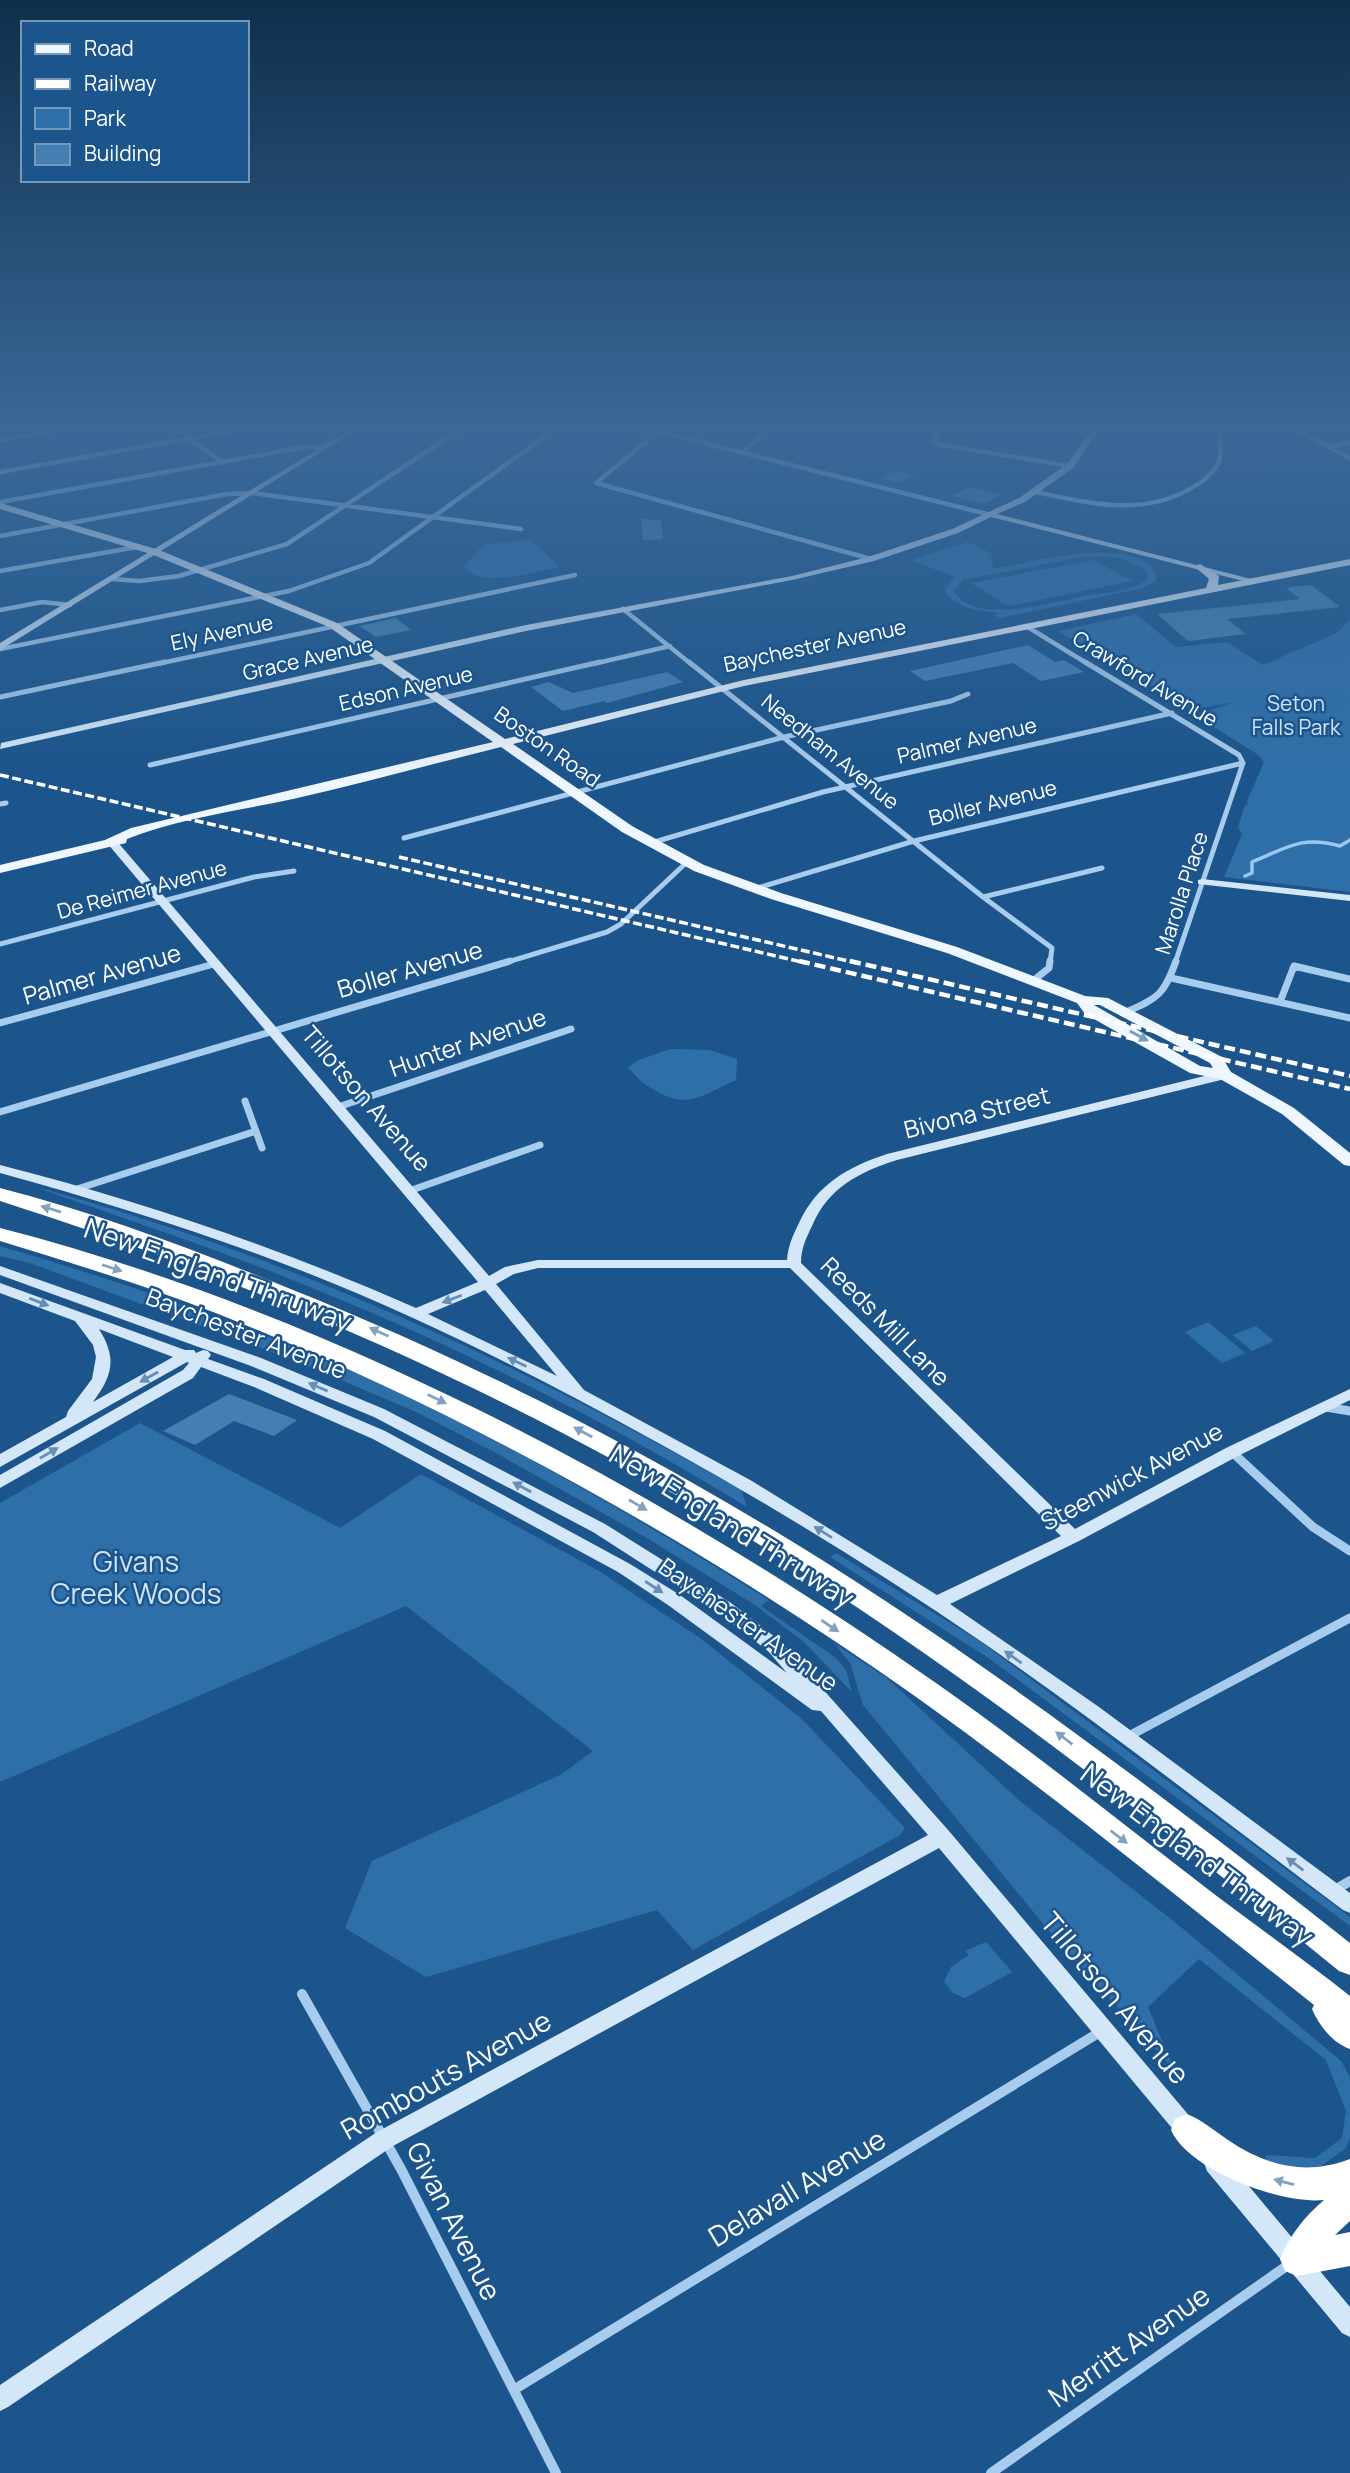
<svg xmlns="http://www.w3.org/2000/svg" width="1350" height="2473" font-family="Manrope,sans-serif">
	<rect width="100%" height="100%" fill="#1c558b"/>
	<path fill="#2f6fa9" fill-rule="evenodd" d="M 531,540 L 558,565 L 556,568 C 530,572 483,589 464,567 L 484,544 Z
		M 968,542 L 991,553 L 994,569 C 1027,563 1141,532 1157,576 L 1155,582 L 1139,589 L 1000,618 L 994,615 L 999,613 C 981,611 952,609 945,589 L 955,577 L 911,560 ZM 1087,556 L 1120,558 L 1146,570 L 1148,578 C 1134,592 1104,593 1085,596 C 1056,602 972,626 954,591 L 963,580 Z
		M 1094,560 L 1132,581 L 1008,606 L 971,583 Z
		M 1136,614 L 1176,647 L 1227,642 L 1263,665 L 1337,633 L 1350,620 L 1350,892 L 1224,877 L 1242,834 L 1238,827 L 1245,805 L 1248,804 L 1247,801 L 1264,762 L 1257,754 L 1195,715 L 1234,702 L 1192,710 L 1058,631 Z
		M 670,1049 L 709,1050 L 737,1059 L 736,1080 C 706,1093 689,1110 658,1092 C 645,1085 637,1079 628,1067 L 639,1060 Z
		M 32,1186 C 282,1253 517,1362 741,1490 L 747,1507 C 593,1412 430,1333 262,1268 C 186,1239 108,1213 32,1186 Z
		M 0,1246 C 146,1289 290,1340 427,1406 C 545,1464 657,1530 769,1600 L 761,1606 L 836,1658 L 846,1670 L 852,1692 L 804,1642 L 755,1605 L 647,1538 L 498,1454 L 416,1412 L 299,1362 L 30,1263 L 0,1256 Z
		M 1208,1322 L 1245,1353 L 1222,1363 L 1185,1332 Z
		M 1256,1326 L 1274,1341 L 1252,1351 L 1233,1335 Z
		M 140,1423 L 340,1528 L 421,1474 L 599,1571 L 700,1638 L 802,1719 L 905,1828 L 900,1835 L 693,1950 L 657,1910 L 426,1977 L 345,1928 L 372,1861 L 562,1774 L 593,1751 L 406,1606 L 0,1782 L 0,1503 Z
		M 836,1553 L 981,1642 L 1350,1917 L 1350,1926 L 990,1659 L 830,1557 Z
		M 834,1643 L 888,1679 L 1020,1801 L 1176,1923 L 1341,2061 L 1350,2077 L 1350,2139 L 1345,2149 L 1318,2168 L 1296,2171 L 1265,2163 L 1266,2155 L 1315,2158 L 1342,2138 L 1346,2111 L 1326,2060 L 1199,1959 L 1148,2007 L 1175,2071 L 1050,1932 L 863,1705 L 850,1663 Z
		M 986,1942 L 1012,1972 L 965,1998 L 953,1993 L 944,1982 L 951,1967 L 969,1955 L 965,1951 Z"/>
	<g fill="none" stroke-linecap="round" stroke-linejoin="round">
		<path stroke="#9bc8ee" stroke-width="3.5" d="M 1245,876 L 1252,873 L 1252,862 C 1287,848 1301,835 1340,846 L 1350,840"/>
	</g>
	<path fill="#447fb3" d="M 897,471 L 916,475 L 899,483 L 879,478 Z
		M 970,487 L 1002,495 L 983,504 L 951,496 Z
		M 641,519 L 661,520 L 663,539 L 643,540 Z
		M 1311,585 L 1340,607 L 1227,619 L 1246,634 L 1188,641 L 1157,614 L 1300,599 L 1286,588 Z
		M 396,618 L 411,630 L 376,637 L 359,626 Z
		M 1028,645 L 1055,662 L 1064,660 L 1084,672 L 1041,681 L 1013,663 L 925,681 L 910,671 Z
		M 667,672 L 683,682 L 607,703 L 604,701 L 563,711 L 531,687 L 549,682 L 573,693 Z
		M 229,1394 L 297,1420 L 274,1436 L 234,1421 L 195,1445 L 163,1431 Z"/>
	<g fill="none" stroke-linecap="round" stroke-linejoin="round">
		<path stroke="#a8cced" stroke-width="4.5" d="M 178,430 L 222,462
			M 636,430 L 668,434 L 991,515
			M 660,430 L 596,483 L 871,559
			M 942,430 L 934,440 L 936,444 L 1070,466
			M 1297,430 L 1350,458
			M 1329,447 L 1350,443
			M 742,453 L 768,430
			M 0,472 L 237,430
			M 1036,492 C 1091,504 1148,518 1198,484 C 1222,468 1224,456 1218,430
			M 0,502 L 305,447 L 325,448
			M 0,536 L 227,494 L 252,493 L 521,529
			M 0,571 L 137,547
			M 112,579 L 139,581 L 179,576 L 287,544 L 459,430
			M 623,609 L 691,664
			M 0,610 L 42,602 L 70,605
			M 1026,626 L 1088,664
			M 0,649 L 289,591 L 369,563 L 554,430
			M 157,664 L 575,575
			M 593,664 L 670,646"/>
		<path stroke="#a8cced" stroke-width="5" d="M 689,662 L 983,897 L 1052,948 L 1050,963
			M 1085,662 L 1239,755 L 1243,763
			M 0,697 L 165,662
			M 150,765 L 600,662
			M 0,804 L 6,803
			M 404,838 L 784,737 L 951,701 L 968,694
			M 651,843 L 823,792 L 1172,713
			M 754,889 L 914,841 L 1243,763
			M 983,897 L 1102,868
			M 0,944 L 254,877 L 294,871
			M 504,963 L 607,932 L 621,924 L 687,862
			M 1175,963 L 1243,763"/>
		<path stroke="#a8cced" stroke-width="7" d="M 1171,978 L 1350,1018
			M 1034,980 L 1049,968 L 1050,961
			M 1280,1002 L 1294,966 L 1350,979
			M 1126,1012 C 1159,998 1164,994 1176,961
			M 0,1023 L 214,964
			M 245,1101 L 262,1148
			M 338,1107 L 571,1029
			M 0,1112 L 510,961
			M 74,1190 L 256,1131
			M 409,1191 L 540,1145"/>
		<path stroke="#a8cced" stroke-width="9" d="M 1326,1407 L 1350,1411
			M 1232,1452 L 1313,1527 L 1350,1551
			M 1127,1737 L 1350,1618"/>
		<path stroke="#a8cced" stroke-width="10" d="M 1333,1891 L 1350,1881
			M 302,1994 L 401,2169 L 556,2473
			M 515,2389 L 1100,2032
			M 991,2473 L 1291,2263"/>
		<path fill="#d4e7f9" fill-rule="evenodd" d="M 49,430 L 67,430 L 0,442 L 0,438 Z
			M 349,430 L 357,430 L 0,650 L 0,643 Z
			M 1092,430 L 1099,430 L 1073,468 L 1025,502 L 997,514 L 1251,579 L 1251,583 L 991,517 L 958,533 L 874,561 L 792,580 L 526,631 L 0,749 L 1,743 L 526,625 L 792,576 L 868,557 L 952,529 L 1019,498 L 1067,464 Z
			M 111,838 L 115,839 L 489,1276 L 505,1267 L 538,1260 L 787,1260 C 788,1246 793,1235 799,1223 C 817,1184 848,1167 887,1154 L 1225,1071 L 1229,1072 L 1231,1075 L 1229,1078 L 897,1160 C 859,1172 828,1188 812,1226 C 806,1238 801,1249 801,1263 L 1075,1529 L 1226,1448 L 1350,1389 L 1350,1400 L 1238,1456 L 1079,1541 L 950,1604 L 1099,1707 L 1350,1893 L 1350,1913 L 1343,1910 C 1223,1820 1105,1727 982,1642 C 852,1553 716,1472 577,1399 C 490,1353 401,1310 310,1274 C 208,1234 105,1202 0,1173 L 0,1165 C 142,1201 282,1249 416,1308 L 478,1282 L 107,843 L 107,839 ZM 538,1268 L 790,1268 L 1061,1536 L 937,1595 L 752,1481 L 584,1390 L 496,1284 L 514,1274 ZM 485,1290 L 557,1376 L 428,1314 Z
			M 1202,879 L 1350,895 L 1350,901 L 1198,884 L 1198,880 Z
			M 0,1266 L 261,1358 L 384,1409 L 605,1524 L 731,1603 L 780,1641 L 949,1831 L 1197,2125 L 1200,2132 L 1197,2139 L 1189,2142 L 1181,2139 L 939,1848 L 393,2146 L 8,2407 L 0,2411 L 0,2385 L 377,2132 L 928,1835 L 821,1711 L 812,1710 L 668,1605 L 618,1572 L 373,1439 L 254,1387 L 201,1367 L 193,1378 L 0,1488 L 0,1475 L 183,1370 L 189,1363 L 187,1362 L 0,1467 L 0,1454 L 66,1417 L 68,1411 L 92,1379 L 96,1357 L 93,1345 L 75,1321 L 0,1293 L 0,1283 L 185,1350 L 194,1350 L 196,1353 L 203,1350 L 208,1351 L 211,1355 L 208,1359 L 264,1379 L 385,1431 L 630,1564 L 680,1595 L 787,1673 L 768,1651 L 719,1613 L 593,1532 L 374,1417 L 251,1366 L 0,1275 ZM 99,1329 L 173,1357 L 93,1402 C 113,1375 117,1358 99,1329 Z
			M 1215,2152 L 1223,2155 L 1350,2307 L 1350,2337 L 1342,2333 L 1207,2171 L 1204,2163 L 1207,2155 Z"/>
		<path fill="#eef6ff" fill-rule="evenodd" d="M 0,503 L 159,550 L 337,623 L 505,739 L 744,680 L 1206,588 L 1209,579 L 1195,567 L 1200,564 L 1219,576 L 1218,585 L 1350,559 L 1350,565 L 744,686 L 513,744 L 632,826 L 704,865 L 781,893 L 957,947 L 1085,996 L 1108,998 L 1222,1057 L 1231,1072 L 1294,1108 L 1350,1153 L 1350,1166 L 1344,1165 L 1282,1114 L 1220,1079 L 1190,1073 L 1085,1014 L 1077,1003 L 947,953 L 771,899 L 694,871 L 622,832 L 501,747 C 432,764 363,783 293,799 C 238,811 180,818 127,839 L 126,843 L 0,873 L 0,865 L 105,840 L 131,828 L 493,742 L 329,627 L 151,554 L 0,509 ZM 1094,1005 L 1100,1005 L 1210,1063 L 1213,1068 L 1200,1066 Z"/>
		<path fill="#fff" fill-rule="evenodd" d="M 0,1188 C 98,1213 195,1250 288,1288 C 496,1371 696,1476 884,1600 C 1045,1706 1198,1823 1350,1943 L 1350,1975 L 1339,1971 C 1153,1820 964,1671 760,1545 C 521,1398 267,1286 0,1201 Z
			M 0,1228 C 328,1312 660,1489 936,1683 C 1033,1751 1124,1825 1218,1897 C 1262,1930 1307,1962 1350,1996 L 1350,2049 C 1333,2043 1319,2026 1312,2009 L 1314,2005 C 1181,1900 1050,1792 912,1694 C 700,1545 473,1417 233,1320 C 157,1289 78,1265 0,1241 Z
			M 1187,2114 C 1202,2120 1215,2131 1228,2140 C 1267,2166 1305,2176 1350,2159 L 1350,2221 L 1335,2235 L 1350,2232 L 1350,2266 L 1297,2276 L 1285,2271 L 1280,2259 C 1290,2235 1304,2217 1324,2200 C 1282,2205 1188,2170 1171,2130 L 1175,2119 Z"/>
		<path stroke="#fff" stroke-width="3.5" stroke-dasharray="9 3.5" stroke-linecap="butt" d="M 0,775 L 806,963
			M 399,857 L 857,963"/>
		<path stroke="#fff" stroke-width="4.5" stroke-dasharray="11 5" stroke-linecap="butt" d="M 799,961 L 1350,1089
			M 850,961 L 1350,1076"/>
	</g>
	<defs><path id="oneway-solid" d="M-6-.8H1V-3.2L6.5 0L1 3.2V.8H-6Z" transform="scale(1.75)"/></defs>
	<use fill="#7a9dbf" href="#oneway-solid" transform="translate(1139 1036) rotate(29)"/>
	<g fill="#82a2bf">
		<use href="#oneway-solid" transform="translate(51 1209) rotate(-163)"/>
		<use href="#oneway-solid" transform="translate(112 1268) rotate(18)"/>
		<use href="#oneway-solid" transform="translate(379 1332) rotate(-156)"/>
		<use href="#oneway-solid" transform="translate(437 1399) rotate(26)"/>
		<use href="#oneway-solid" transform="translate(583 1432) rotate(-152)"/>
		<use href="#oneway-solid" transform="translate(638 1505) rotate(30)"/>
		<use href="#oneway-solid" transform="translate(830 1626) rotate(34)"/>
		<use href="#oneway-solid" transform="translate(1064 1738) rotate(-143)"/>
		<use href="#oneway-solid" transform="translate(1119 1837) rotate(37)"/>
		<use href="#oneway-solid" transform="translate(1284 2182) rotate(-165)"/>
	</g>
	<g fill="#668fb7">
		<use href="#oneway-solid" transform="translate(452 1299) rotate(159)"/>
		<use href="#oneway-solid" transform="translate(39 1302) rotate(21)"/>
		<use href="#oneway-solid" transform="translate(517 1362) rotate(-154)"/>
		<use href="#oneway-solid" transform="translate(149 1377) rotate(151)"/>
		<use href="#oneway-solid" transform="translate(318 1387) rotate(-157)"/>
		<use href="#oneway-solid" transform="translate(49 1453) rotate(-30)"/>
		<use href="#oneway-solid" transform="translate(522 1487) rotate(-152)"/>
		<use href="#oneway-solid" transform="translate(823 1532) rotate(-148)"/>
		<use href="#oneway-solid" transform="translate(654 1587) rotate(33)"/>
		<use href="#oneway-solid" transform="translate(1013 1657) rotate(-145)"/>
		<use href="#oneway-solid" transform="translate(1295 1864) rotate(-143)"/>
	</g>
	<linearGradient id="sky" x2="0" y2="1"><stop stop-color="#0f2f4c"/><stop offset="0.55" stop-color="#3a6898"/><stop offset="1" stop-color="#3a6898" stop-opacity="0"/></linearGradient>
	<rect width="1350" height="777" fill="url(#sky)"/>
	<g text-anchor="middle" stroke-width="5" stroke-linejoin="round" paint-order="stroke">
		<g font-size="21" fill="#fff" stroke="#1c558b">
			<text transform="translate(222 633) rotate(-12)" y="7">Ely Avenue</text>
			<text transform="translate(815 646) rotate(-12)" y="7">Baychester Avenue</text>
			<text transform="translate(308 659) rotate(-13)" y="7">Grace Avenue</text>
			<text transform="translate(1145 679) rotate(31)" y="7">Crawford Avenue</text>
			<text transform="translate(406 689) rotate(-13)" y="7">Edson Avenue</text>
			<text transform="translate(967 741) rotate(-13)" y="7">Palmer Avenue</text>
			<text transform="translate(547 747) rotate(35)" y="7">Boston Road</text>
			<text transform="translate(830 752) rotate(39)" y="7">Needham Avenue</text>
			<text transform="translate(993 803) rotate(-14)" y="7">Boller Avenue</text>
			<text transform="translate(142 890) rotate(-15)" y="7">De Reimer Avenue</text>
			<text transform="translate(1182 893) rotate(-72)" y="7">Marolla Place</text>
		</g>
		<g font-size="21" fill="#cde4f9" stroke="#1c558b">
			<text x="1296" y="711">Seton<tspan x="1296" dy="24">Falls Park</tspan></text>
		</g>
		<g font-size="24" fill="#fff" stroke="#1c558b">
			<text transform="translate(410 970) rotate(-16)" y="8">Boller Avenue</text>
			<text transform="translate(102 975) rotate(-16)" y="8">Palmer Avenue</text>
			<text transform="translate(468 1043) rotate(-19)" y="8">Hunter Avenue</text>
			<text transform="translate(366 1099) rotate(49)" y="8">Tillotson Avenue</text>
			<text transform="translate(977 1113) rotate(-14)" y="8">Bivona Street</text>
			<text transform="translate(885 1322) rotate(45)" y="8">Reeds Mill Lane</text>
			<text transform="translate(246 1334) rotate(21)" y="8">Baychester Avenue</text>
			<text transform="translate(1132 1477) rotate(-28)" y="8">Steenwick Avenue</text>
			<text transform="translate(748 1625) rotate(35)" y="8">Baychester Avenue</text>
		</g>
		<g font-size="28" fill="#fff" stroke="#1c558b">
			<text transform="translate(218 1275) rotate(20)" y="10">New England Thruway</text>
			<text transform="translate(732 1526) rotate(32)" y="10">New England Thruway</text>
			<text transform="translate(1197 1855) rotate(37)" y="10">New England Thruway</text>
			<text transform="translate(1115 1998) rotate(50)" y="10">Tillotson Avenue</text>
			<text transform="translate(446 2075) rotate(-29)" y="10">Rombouts Avenue</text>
			<text transform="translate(797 2188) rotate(-31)" y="10">Delavall Avenue</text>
			<text transform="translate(454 2221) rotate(63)" y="10">Givan Avenue</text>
			<text transform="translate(1129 2346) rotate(-35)" y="10">Merritt Avenue</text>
		</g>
		<g font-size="28" fill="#cde4f9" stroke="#1c558b">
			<text x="136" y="1572">Givans<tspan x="136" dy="32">Creek Woods</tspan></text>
		</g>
	</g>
	<rect x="21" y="21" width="228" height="161" fill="#1c558b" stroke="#7799b9" stroke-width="2"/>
	<rect x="35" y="44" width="35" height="10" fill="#eef6ff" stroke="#7799b9" stroke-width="2"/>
	<text x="84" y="56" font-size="21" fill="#ffffff">Road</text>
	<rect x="35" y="79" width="35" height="10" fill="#ffffff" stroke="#7799b9" stroke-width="2"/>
	<text x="84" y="91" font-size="21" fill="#ffffff">Railway</text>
	<rect x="35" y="108" width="35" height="21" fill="#2f6fa9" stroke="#7799b9" stroke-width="2"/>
	<text x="84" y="126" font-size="21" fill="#ffffff">Park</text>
	<rect x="35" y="144" width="35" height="21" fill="#447fb3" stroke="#7799b9" stroke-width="2"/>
	<text x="84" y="161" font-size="21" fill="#ffffff">Building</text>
</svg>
